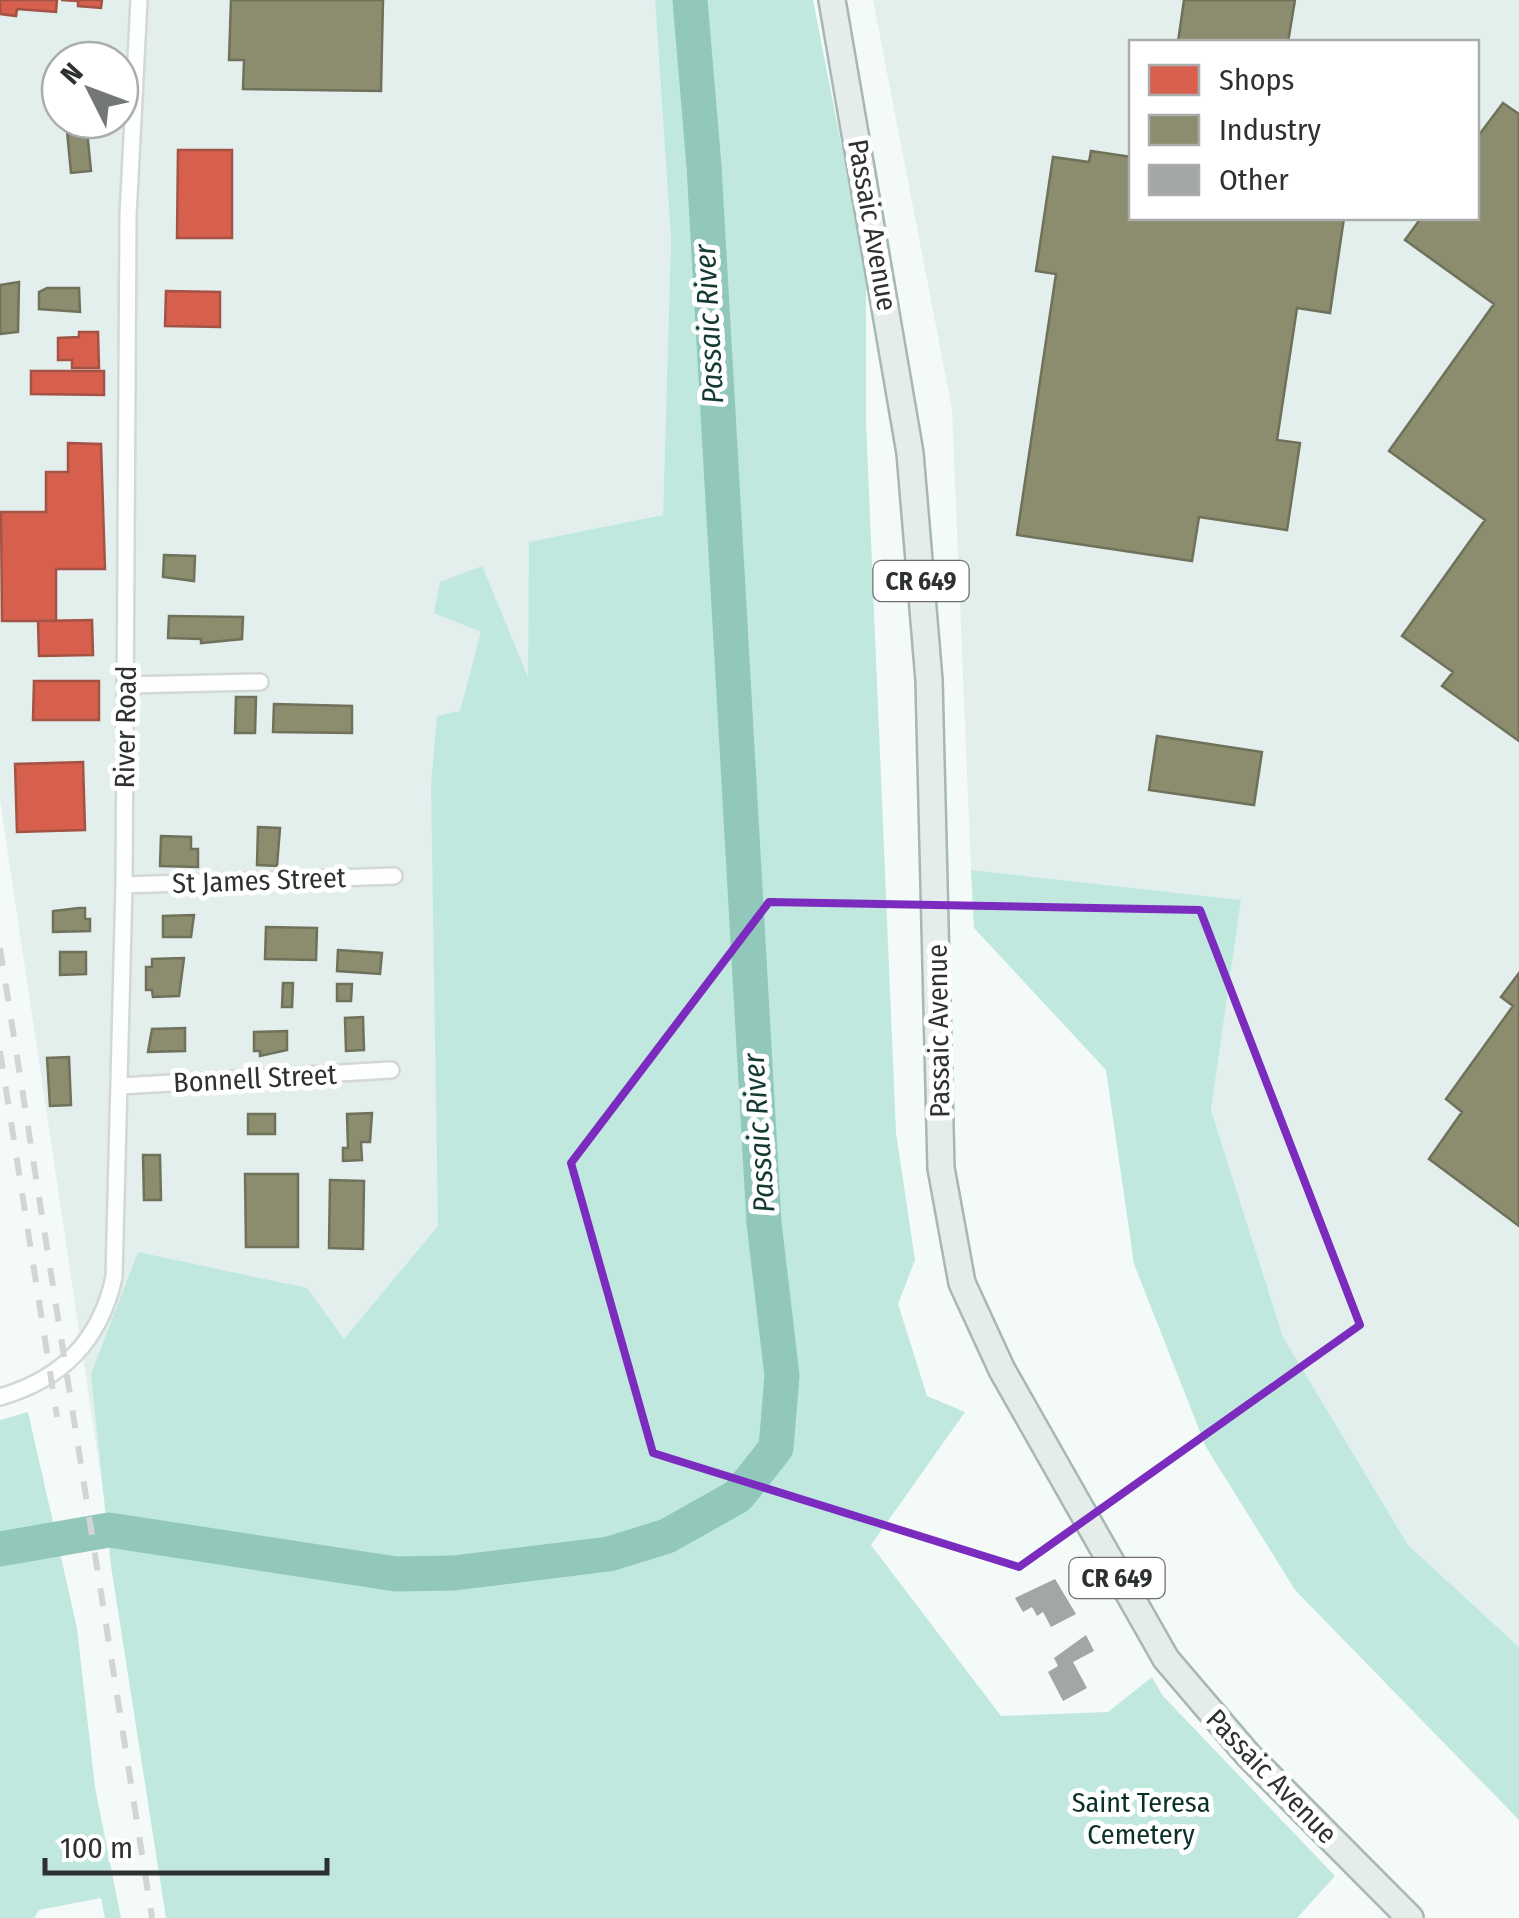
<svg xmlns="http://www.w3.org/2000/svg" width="1519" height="1918" font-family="'Fira Sans Condensed',sans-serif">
	<rect width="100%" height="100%" fill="#f4faf8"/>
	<path fill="#e2efec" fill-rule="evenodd" d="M 0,0 L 655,0 L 671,239 L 663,516 L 530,542 L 524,1320 L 107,1518 L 0,800 ZM 60,60 L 120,60 L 120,120 L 60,120 Z
		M 873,0 L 1519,0 L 1519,1647 L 1408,1545 L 1283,1337 L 1211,1110 L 1241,900 L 971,870 L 952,409 ZM 1132,42 L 1476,42 L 1476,218 L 1132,218 Z"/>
	<path fill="#c1e8df" d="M 655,0 L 813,0 L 866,271 L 866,422 L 896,1133 L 915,1260 L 898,1304 L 927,1396 L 965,1412 L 871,1545 L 1001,1716 L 1108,1712 L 1152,1677 L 1163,1696 L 1335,1876 L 1297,1918 L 166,1918 L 111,1566 L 91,1374 L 138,1252 L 307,1288 L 344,1339 L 438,1226 L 431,786 L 437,716 L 460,711 L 481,632 L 434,613 L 440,582 L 482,566 L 528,677 L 529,542 L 663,515 L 671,239 Z
		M 971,870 L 1241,900 L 1211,1110 L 1283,1337 L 1408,1545 L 1519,1647 L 1519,1820 L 1295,1590 L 1206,1447 L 1134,1264 L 1106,1070 L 974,928 Z
		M 28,1412 L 77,1628 L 95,1787 L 121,1918 L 105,1918 L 101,1898 L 39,1910 L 34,1918 L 0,1918 L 0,1420 Z"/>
	<path fill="#d6604d" stroke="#a35244" stroke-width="2.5" d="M 0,0 L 57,0 L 56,12 L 17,9 L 16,16 L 0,14 Z
		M 61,0 L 102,0 L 101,8 L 78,6 L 78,1 Z
		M 178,150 L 232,150 L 232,238 L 177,238 Z
		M 166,291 L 220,292 L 220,327 L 165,326 Z
		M 79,332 L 98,332 L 99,368 L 72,368 L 72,360 L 58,360 L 58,338 L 79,337 Z
		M 31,371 L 104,371 L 104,395 L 31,394 Z
		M 68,443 L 101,444 L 105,569 L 56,569 L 56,621 L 2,621 L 1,512 L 46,512 L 46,472 L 68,472 Z
		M 92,620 L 93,655 L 39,656 L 38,621 Z
		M 34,681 L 99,681 L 99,720 L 33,720 Z
		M 83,762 L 85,830 L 17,832 L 15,764 Z"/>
	<path fill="#8c8c6e" stroke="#70715b" stroke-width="2.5" d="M 231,0 L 383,0 L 381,91 L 243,89 L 244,60 L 229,60 Z
		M 1184,0 L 1295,0 L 1288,42 L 1178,42 Z
		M 1503,103 L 1519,114 L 1519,741 L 1442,686 L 1453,672 L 1402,636 L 1485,520 L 1389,451 L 1494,304 L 1405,240 L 1421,218 L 1476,218 L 1476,139 Z
		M 66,120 L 86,120 L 91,171 L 71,173 Z
		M 1091,151 L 1132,157 L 1132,218 L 1344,218 L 1330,313 L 1297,308 L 1277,440 L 1300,443 L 1287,530 L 1199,517 L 1192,561 L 1017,535 L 1056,274 L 1036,271 L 1053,157 L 1089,162 Z
		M 19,282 L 18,332 L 0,334 L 0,285 Z
		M 47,288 L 79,288 L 80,312 L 39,309 L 39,292 Z
		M 164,555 L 195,556 L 194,581 L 163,577 Z
		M 169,616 L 243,617 L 242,639 L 201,643 L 201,639 L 168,638 Z
		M 236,697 L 256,697 L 255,733 L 235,733 Z
		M 274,704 L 352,706 L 352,733 L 273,732 Z
		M 1157,736 L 1262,752 L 1254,805 L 1149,790 Z
		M 258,827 L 280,828 L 277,866 L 257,865 Z
		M 161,836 L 191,837 L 191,849 L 198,849 L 198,867 L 160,866 Z
		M 79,908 L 85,908 L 85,919 L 90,919 L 90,931 L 53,932 L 53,911 Z
		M 194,915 L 191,937 L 163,937 L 163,916 Z
		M 266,927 L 317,928 L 316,960 L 265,959 Z
		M 338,950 L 382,953 L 380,974 L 337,971 Z
		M 60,952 L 86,952 L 86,974 L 60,975 Z
		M 184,958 L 179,996 L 153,997 L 152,990 L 146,990 L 146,967 L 152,967 L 152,959 Z
		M 1519,973 L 1519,1226 L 1429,1159 L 1462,1112 L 1446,1099 L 1513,1006 L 1501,997 Z
		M 283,983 L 293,983 L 292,1007 L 282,1007 Z
		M 337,984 L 352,984 L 351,1001 L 337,1001 Z
		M 363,1017 L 364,1050 L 346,1051 L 345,1018 Z
		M 185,1028 L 185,1051 L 148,1052 L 152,1029 Z
		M 287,1031 L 287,1050 L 260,1056 L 260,1051 L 254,1051 L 254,1032 Z
		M 69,1057 L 71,1105 L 50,1106 L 47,1058 Z
		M 372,1113 L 370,1142 L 361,1142 L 362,1160 L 343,1161 L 343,1148 L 348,1148 L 347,1114 Z
		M 248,1114 L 275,1114 L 275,1134 L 248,1134 Z
		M 143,1155 L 160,1155 L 161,1200 L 144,1200 Z
		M 245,1174 L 298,1174 L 298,1247 L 246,1247 Z
		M 330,1180 L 364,1181 L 363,1249 L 329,1248 Z"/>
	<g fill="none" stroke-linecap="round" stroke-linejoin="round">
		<path stroke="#91c8bb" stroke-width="35" d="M 0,1549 L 109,1530 L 396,1574 L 454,1573 L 609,1554 L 667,1536 L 738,1496 L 776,1448 L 782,1376 L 764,1223 L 704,166 L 690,0"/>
	</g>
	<path fill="#a2a6a5" d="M 1055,1579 L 1076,1614 L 1051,1627 L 1043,1612 L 1037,1616 L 1032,1607 L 1023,1612 L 1015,1598 Z
		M 1086,1635 L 1094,1651 L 1073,1662 L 1087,1688 L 1063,1701 L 1048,1672 L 1058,1666 L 1054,1658 Z"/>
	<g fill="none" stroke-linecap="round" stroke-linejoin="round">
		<g stroke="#d3d7d7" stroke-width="20">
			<path id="street" d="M 126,685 L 260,682
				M 124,885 L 394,876
				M 120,1086 L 391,1070
				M 0,1397 C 62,1379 100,1341 114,1277 L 124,885 L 128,216 L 139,0"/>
		</g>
		<g stroke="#a6b7b4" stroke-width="30">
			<path id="primary" d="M 832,0 L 910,453 L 929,680 L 941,1168 L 962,1283 L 1002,1370 L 1166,1659 L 1248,1755 L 1410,1918"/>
		</g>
		<use href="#street" stroke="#fdfefe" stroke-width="15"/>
		<use href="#primary" stroke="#e5edeb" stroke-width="25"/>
		<path stroke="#d3d5d4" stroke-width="6" stroke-dasharray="18 18" stroke-linecap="butt" d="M 0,948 L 152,1918
			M 0,1051 L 57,1417"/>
	</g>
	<path fill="none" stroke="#7b2cbf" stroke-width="8" stroke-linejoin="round" d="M 769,902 L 1200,910 L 1360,1325 L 1019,1567 L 653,1453 L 571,1163 Z"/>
	<g text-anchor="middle" stroke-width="10" stroke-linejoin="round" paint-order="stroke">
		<g fill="#fff" stroke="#6c6f6e" stroke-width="2.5">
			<rect x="873.5" y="561" width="95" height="40" rx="8"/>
			<rect x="1069.5" y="1558" width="95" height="40" rx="8"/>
		</g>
		<g font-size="25" font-weight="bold" fill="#2d3130">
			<text x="921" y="590">CR 649</text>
			<text x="1117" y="1587">CR 649</text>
		</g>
		<g font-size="28" fill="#2d3130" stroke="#fff">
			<text transform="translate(873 225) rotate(80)" y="10">Passaic Avenue</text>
			<text transform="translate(125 727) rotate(-89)" y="10">River Road</text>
			<text transform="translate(259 880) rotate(-2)" y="10">St James Street</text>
			<text transform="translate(938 1031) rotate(-91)" y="10">Passaic Avenue</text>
			<text transform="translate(255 1078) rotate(-3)" y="10">Bonnell Street</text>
			<text transform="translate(1272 1776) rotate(46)" y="10">Passaic Avenue</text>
		</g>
		<g font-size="28" fill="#0a3029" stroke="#fff">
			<text x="1141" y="1812">Saint Teresa<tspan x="1141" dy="32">Cemetery</tspan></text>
		</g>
		<g font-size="30" font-style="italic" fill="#153a33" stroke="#fff">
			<text transform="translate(709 324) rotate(-93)" y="10">Passaic River</text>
			<text transform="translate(759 1133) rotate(-94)" y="10">Passaic River</text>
		</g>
	</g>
	<rect x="1129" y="40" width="350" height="180" fill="#ffffff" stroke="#abadac" stroke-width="2.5"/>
	<rect x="1149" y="65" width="50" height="30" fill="#d6604d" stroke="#abadac" stroke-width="2.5"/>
	<text x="1219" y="90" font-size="30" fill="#2d3130">Shops</text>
	<rect x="1149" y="115" width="50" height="30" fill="#8c8c6e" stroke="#abadac" stroke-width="2.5"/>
	<text x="1219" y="140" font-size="30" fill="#2d3130">Industry</text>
	<rect x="1149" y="165" width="50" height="30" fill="#a2a6a5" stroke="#abadac" stroke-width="2.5"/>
	<text x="1219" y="190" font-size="30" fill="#2d3130">Other</text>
	<g transform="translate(90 90) rotate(312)"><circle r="48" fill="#ffffff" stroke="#abadac" stroke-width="2.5"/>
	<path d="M0-8L18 38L0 25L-18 38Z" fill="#737776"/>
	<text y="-15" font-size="28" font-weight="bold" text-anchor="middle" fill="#2d3130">N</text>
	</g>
	<path d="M45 1858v15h282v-15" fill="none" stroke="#2d3130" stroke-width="5"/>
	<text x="60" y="1858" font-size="30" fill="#2d3130" stroke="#ffffff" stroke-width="8" paint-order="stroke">100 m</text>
</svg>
